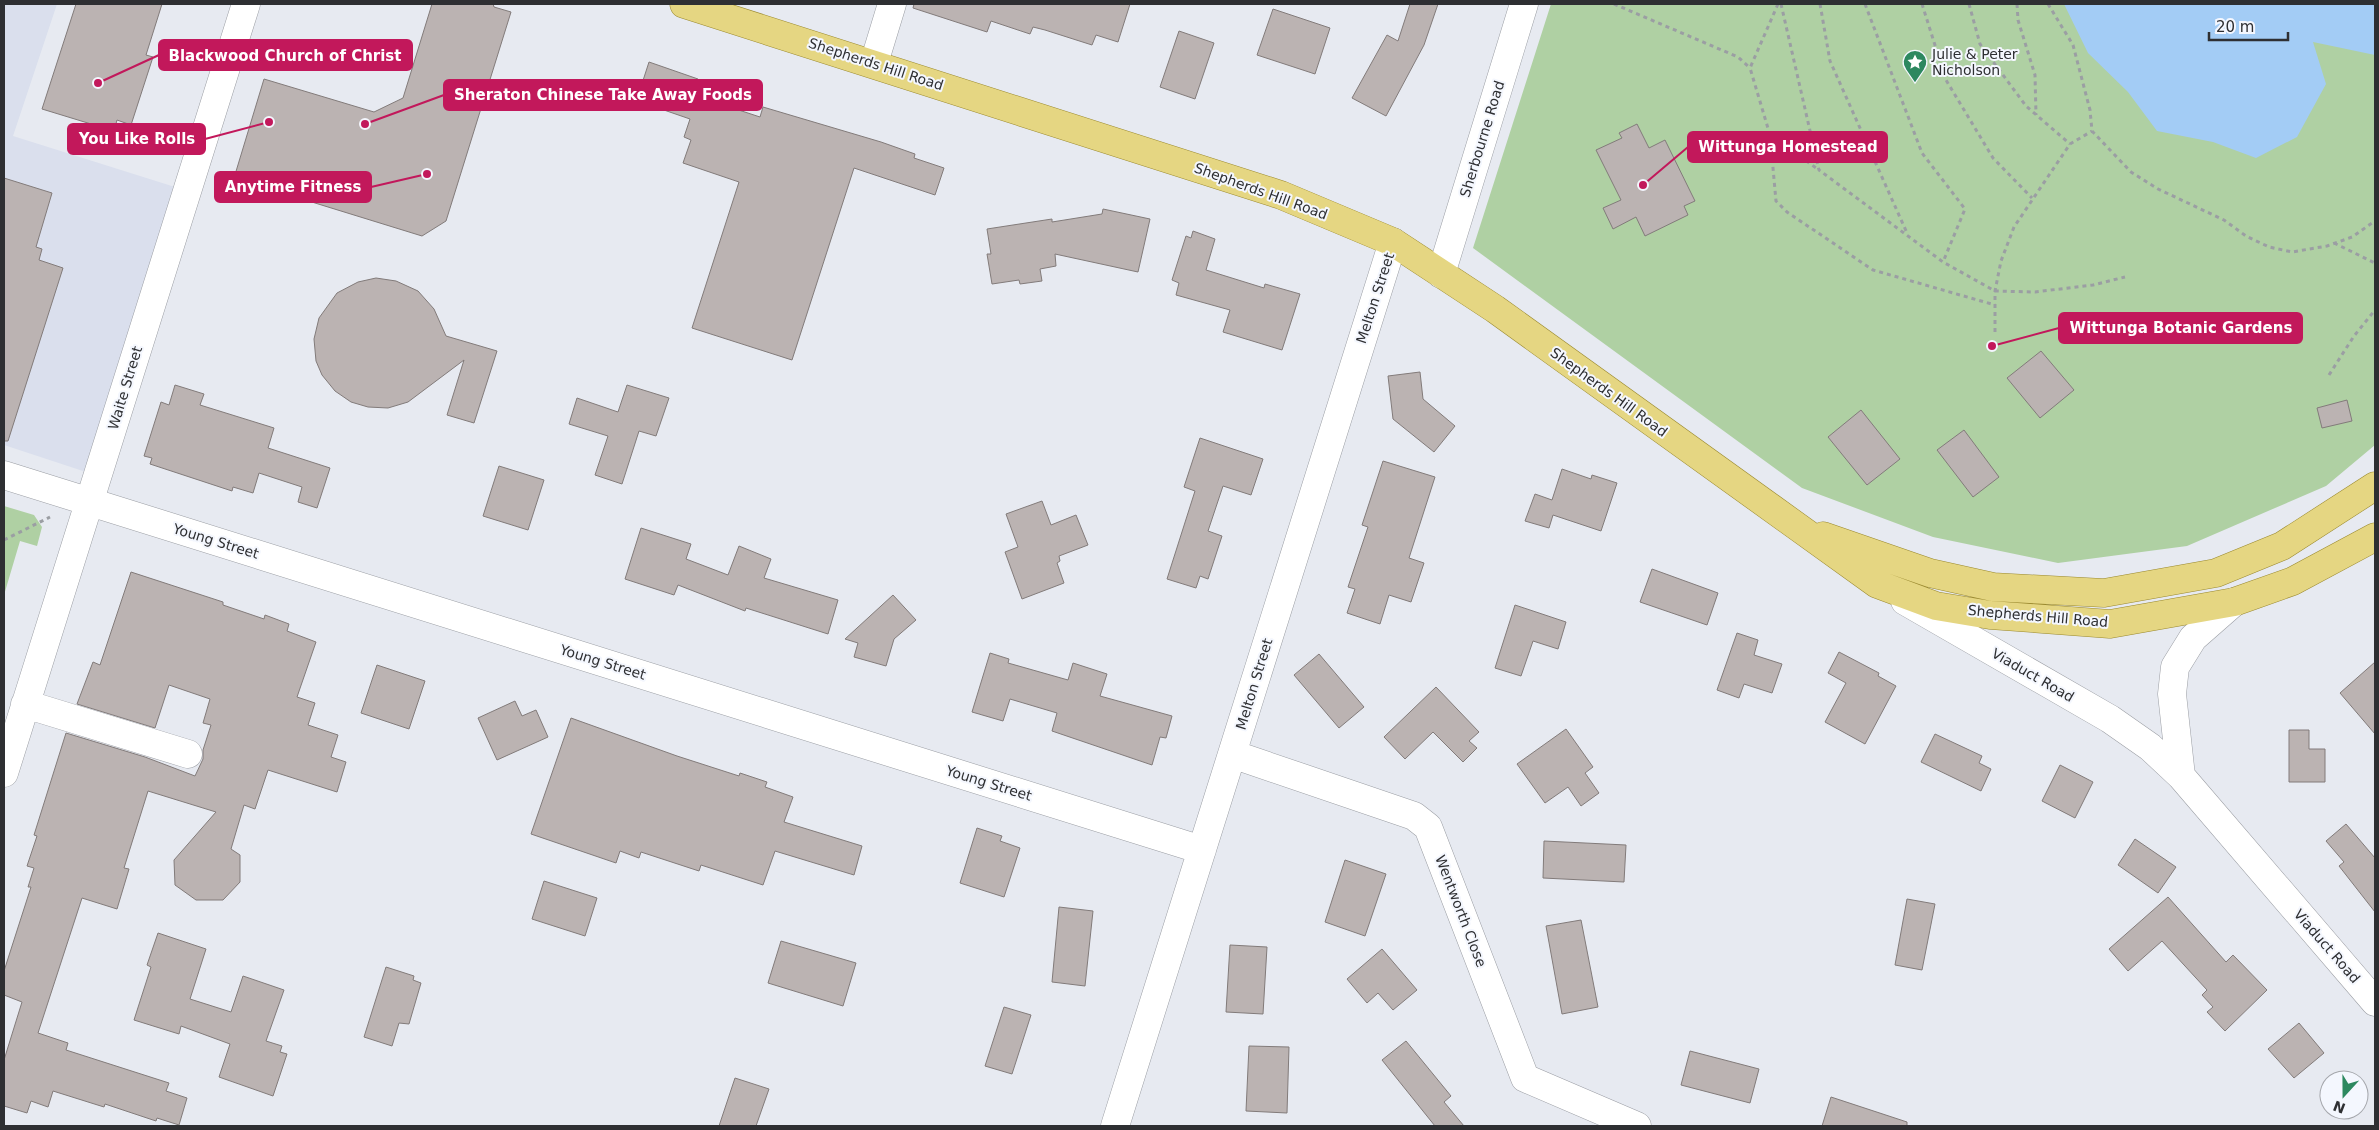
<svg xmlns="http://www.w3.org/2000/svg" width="2379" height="1130" font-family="'DejaVu Sans',sans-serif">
	<rect width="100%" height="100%" fill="#e7eaf1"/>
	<path fill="#dadfed" d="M 4,4 L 57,4 L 13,136 L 175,187 L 86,472 L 4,445 Z"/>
	<path fill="#afd0a3" d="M 1551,4 L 2375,4 L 2375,445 L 2326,486 L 2187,546 L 2058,563 L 1933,537 L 1802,488 L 1473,248 Z
		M 4,506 L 34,515 L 42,527 L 37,546 L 20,541 L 4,595 Z"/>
	<path fill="#a3ccf5" d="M 2064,4 L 2375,4 L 2375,55 L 2313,42 L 2326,84 L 2297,137 L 2256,158 L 2213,142 L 2157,131 L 2128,92 L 2088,53 Z"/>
	<path fill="#bbb3b2" stroke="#827b7a" d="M 76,4 L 162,4 L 146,55 L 153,57 L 131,125 L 117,120 L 114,131 L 42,109 Z
		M 432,4 L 493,4 L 494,7 L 511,12 L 446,221 L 422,236 L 234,178 L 264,79 L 374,112 L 403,98 Z
		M 914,4 L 1130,4 L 1118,42 L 1096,35 L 1092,45 L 1045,30 L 1033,27 L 1030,34 L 991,21 L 987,32 L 913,8 Z
		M 1410,4 L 1438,4 L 1424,45 L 1386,116 L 1352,98 L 1387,35 L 1398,41 Z
		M 1273,9 L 1330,28 L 1315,74 L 1257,55 Z
		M 1179,31 L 1214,43 L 1195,99 L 1160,87 Z
		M 649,62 L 698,79 L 693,95 L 760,117 L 763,107 L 881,142 L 915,154 L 914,158 L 944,168 L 935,195 L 854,168 L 792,360 L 692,328 L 739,182 L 683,163 L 691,140 L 684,137 L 690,119 L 661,109 L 663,105 L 638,96 Z
		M 1637,124 L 1649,148 L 1665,140 L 1695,201 L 1684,206 L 1688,215 L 1645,236 L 1636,217 L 1613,229 L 1603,208 L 1621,200 L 1596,150 L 1622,138 L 1619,133 Z
		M 4,178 L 52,193 L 36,247 L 42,249 L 39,260 L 63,268 L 8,441 L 4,441 Z
		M 1103,209 L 1150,219 L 1138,272 L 1055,254 L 1056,266 L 1040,269 L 1042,281 L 1020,284 L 1019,280 L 992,284 L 987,254 L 991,254 L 987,229 L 1052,219 L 1052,222 L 1102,214 Z
		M 1193,231 L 1215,239 L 1206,270 L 1264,288 L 1265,284 L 1300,294 L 1282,350 L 1223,332 L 1230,310 L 1176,295 L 1179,283 L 1172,280 L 1186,236 L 1191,238 Z
		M 376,278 L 396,281 L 418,291 L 434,309 L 446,336 L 497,351 L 474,423 L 447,415 L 464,360 L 408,402 L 388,408 L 368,407 L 351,402 L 335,391 L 322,375 L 316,361 L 314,339 L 319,318 L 337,293 L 358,282 Z
		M 2041,351 L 2074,390 L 2040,418 L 2007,378 Z
		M 1420,372 L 1423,399 L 1455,426 L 1434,452 L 1393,419 L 1388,376 Z
		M 175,385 L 204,394 L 200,405 L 274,428 L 268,448 L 330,468 L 317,508 L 298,502 L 302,487 L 259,473 L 253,493 L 233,487 L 232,491 L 150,464 L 152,458 L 144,456 L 161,402 L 169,405 Z
		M 627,385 L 669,398 L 656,436 L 639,431 L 622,484 L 595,475 L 608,436 L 569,424 L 577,398 L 618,412 Z
		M 2347,400 L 2352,421 L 2322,428 L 2317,408 Z
		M 1861,410 L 1900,459 L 1867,485 L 1828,437 Z
		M 1964,430 L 1999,477 L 1973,497 L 1937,450 Z
		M 1200,438 L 1263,459 L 1251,495 L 1223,486 L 1208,531 L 1222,536 L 1208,579 L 1200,576 L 1196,588 L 1167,579 L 1195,491 L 1184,487 Z
		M 1383,461 L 1435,477 L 1409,558 L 1424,563 L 1411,602 L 1389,595 L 1380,624 L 1347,613 L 1355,589 L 1348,587 L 1368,527 L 1362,525 Z
		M 499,466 L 544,480 L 528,530 L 483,516 Z
		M 1562,469 L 1591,479 L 1592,475 L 1617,483 L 1601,531 L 1553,515 L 1549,528 L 1525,521 L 1535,494 L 1552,500 Z
		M 1042,501 L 1051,525 L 1076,515 L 1088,545 L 1059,556 L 1060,561 L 1057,563 L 1064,583 L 1022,599 L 1005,552 L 1018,547 L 1006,514 Z
		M 641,528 L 691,544 L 686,559 L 728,575 L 739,546 L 771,559 L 764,578 L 838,600 L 828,634 L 746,608 L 745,611 L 678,585 L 674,595 L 625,579 Z
		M 1652,569 L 1718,593 L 1707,625 L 1640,602 Z
		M 131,572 L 223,602 L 223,605 L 264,619 L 265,615 L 289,624 L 287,631 L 316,642 L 297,697 L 315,703 L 308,725 L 338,735 L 331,757 L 346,762 L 337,792 L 268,770 L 255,809 L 244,805 L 231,849 L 240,855 L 240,882 L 223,900 L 196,900 L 175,885 L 174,860 L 216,812 L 148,791 L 124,868 L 129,869 L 117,909 L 82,898 L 38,1033 L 68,1043 L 66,1050 L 169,1083 L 166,1091 L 187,1098 L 179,1125 L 157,1118 L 156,1121 L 105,1104 L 104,1107 L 53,1091 L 48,1107 L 31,1101 L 27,1113 L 4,1106 L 4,1060 L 22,1002 L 4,995 L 4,971 L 31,887 L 28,887 L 34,868 L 27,866 L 37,836 L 34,835 L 66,733 L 145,757 L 195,776 L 203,759 L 203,750 L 211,725 L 203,723 L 210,699 L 169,685 L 155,728 L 77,704 L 93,662 L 100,665 Z
		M 893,595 L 916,620 L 894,639 L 886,666 L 854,657 L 858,643 L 845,639 Z
		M 1515,605 L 1566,622 L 1558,649 L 1533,641 L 1521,676 L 1495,668 Z
		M 1737,633 L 1758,640 L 1754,655 L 1782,664 L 1772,693 L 1744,684 L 1739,698 L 1717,690 Z
		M 1839,652 L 1879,673 L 1878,676 L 1896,686 L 1865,744 L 1825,722 L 1846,683 L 1828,673 Z
		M 990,653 L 1009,659 L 1008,663 L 1068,680 L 1073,663 L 1107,674 L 1100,696 L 1172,716 L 1166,738 L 1160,737 L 1152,765 L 1052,731 L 1057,713 L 1010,699 L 1003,721 L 972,712 Z
		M 1319,654 L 1364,707 L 1339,728 L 1294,675 Z
		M 2375,662 L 2375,734 L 2340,693 Z
		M 377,665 L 425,681 L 409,729 L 361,713 Z
		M 1436,687 L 1479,732 L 1469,741 L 1477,748 L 1463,762 L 1433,732 L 1405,759 L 1384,737 Z
		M 515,701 L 522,716 L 536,710 L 548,737 L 497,760 L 478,718 Z
		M 571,718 L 677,756 L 739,776 L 740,773 L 767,782 L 765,787 L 793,797 L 784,822 L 862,846 L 854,875 L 775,851 L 763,885 L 701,865 L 699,871 L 641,852 L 639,858 L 620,851 L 616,863 L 531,834 Z
		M 1566,729 L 1593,767 L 1585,773 L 1599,793 L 1581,806 L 1568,787 L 1545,803 L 1517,764 Z
		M 2289,730 L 2309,730 L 2309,749 L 2325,749 L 2325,782 L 2289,782 Z
		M 1935,734 L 1982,756 L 1979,763 L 1991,769 L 1981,791 L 1921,762 Z
		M 2060,765 L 2093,782 L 2075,818 L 2042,801 Z
		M 2346,824 L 2375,858 L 2375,912 L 2339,866 L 2344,862 L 2326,841 Z
		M 977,828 L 1002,836 L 1000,841 L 1020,848 L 1004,897 L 960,883 Z
		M 2135,839 L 2176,867 L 2158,893 L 2118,865 Z
		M 1544,841 L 1626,845 L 1624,882 L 1543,878 Z
		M 1345,860 L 1386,874 L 1365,936 L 1325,922 Z
		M 544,881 L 597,898 L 585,936 L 532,919 Z
		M 2168,897 L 2226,962 L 2233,955 L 2267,990 L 2225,1031 L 2207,1012 L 2213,1007 L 2202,995 L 2207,990 L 2162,941 L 2128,971 L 2109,949 Z
		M 1907,899 L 1935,904 L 1922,970 L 1895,965 Z
		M 1059,907 L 1093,911 L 1085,986 L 1052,982 Z
		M 1581,920 L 1598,1007 L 1562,1014 L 1546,926 Z
		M 158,933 L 206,949 L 190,999 L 231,1012 L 243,976 L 284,990 L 266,1041 L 282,1046 L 280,1052 L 287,1054 L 273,1096 L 219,1077 L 230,1044 L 181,1026 L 179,1034 L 134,1020 L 151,967 L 147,965 Z
		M 781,941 L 856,963 L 843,1006 L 768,983 Z
		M 1230,945 L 1267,947 L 1263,1014 L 1226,1012 Z
		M 1382,949 L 1417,990 L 1393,1010 L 1378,993 L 1367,1003 L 1347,979 Z
		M 386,967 L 414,976 L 413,980 L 421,983 L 409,1024 L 399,1023 L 392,1046 L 364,1037 Z
		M 1004,1007 L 1031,1015 L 1012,1074 L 985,1066 Z
		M 2299,1023 L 2324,1053 L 2294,1078 L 2268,1049 Z
		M 1406,1041 L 1451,1096 L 1444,1102 L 1464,1126 L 1435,1126 L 1382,1060 Z
		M 1249,1046 L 1289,1047 L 1287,1113 L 1246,1111 Z
		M 1690,1051 L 1759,1069 L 1750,1103 L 1681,1085 Z
		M 735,1078 L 769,1089 L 756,1126 L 719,1126 Z
		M 1831,1097 L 1907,1122 L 1907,1126 L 1822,1126 Z"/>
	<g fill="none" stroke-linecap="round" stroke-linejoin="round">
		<g stroke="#9b9ea4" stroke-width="29">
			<path id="minor" d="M 874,63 L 892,4
				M 1441,274 L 1524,4
				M 4,475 L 1202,850
				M 1905,601 L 2110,719 L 2150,747 L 2181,776 L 2375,1002
				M 25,704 L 188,754
				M 1232,754 L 1414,816 L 1428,827 L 1525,1078 L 1637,1126
				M 4,773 L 246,4
				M 2181,776 L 2172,694 L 2175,667 L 2193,638 L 2234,602
				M 1115,1126 L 1393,242"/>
		</g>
		<g stroke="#9a892f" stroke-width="29">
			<path id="major" d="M 684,4 L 1281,195 L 1393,242 L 1495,309 L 1877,584 L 1936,606 L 1990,615 L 2110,624 L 2234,602 L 2293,581 L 2375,537
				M 1823,536 L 1930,573 L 1993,587 L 2104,593 L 2216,573 L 2282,546 L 2375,486"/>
		</g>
		<path stroke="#9b9ea3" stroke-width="3" stroke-dasharray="4 4" stroke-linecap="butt" d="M 1614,4 L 1738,57 L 1750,68
			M 1778,4 L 1750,68 L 1770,135 L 1819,170
			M 1781,4 L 1819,170 L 1943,262 L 1995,291 L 2035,292 L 2093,285 L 2125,277
			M 1820,4 L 1830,61 L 1907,233
			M 1865,4 L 1922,153 L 1965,209 L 1943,262
			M 1922,4 L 1946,80 L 1993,158 L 2032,198
			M 1969,4 L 1980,44 L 2026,106 L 2070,144
			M 2017,4 L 2018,20 L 2035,75 L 2036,115
			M 2048,4 L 2073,45 L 2090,110 L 2092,131 L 2131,172 L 2158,189 L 2224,220 L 2246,236 L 2269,247 L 2292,252 L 2327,246 L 2352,237 L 2375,221
			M 1770,135 L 1776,201 L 1787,212 L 1873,270 L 1995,305
			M 2334,243 L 2375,263
			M 1995,332 L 1995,291 L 2001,261 L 2014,227 L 2070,144 L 2092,131
			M 2329,375 L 2354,336 L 2375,310
			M 4,540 L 50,517"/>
		<use href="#minor" stroke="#fff" stroke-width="28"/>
		<use href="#major" stroke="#e5d682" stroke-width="28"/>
	</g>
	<defs>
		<g id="sight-pin" transform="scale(1.25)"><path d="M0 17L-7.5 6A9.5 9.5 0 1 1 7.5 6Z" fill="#2c885f" stroke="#f4f7fe"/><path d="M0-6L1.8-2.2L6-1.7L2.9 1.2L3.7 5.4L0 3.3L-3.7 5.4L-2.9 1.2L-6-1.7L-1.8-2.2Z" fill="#fff"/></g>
	</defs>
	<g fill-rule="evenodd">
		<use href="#sight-pin" x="1915" y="62"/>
	</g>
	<g text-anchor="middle" stroke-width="4" stroke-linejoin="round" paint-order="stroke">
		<g font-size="14" fill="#2e2f32" stroke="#f4f7fe" text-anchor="start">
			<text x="1932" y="59">Julie &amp; Peter<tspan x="1932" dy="16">Nicholson</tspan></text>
		</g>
		<g font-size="14" fill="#2e2f32" stroke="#f4f7fe">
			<text transform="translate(876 64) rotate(18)" y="5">Shepherds Hill Road</text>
			<text transform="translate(1482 139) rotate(-73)" y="5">Sherbourne Road</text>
			<text transform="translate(1261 191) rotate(20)" y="5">Shepherds Hill Road</text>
			<text transform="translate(1375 298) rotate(-72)" y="5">Melton Street</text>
			<text transform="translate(125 388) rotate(-73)" y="5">Waite Street</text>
			<text transform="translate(1609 392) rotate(36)" y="5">Shepherds Hill Road</text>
			<text transform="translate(216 541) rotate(17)" y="5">Young Street</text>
			<text transform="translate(2038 616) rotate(5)" y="5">Shepherds Hill Road</text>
			<text transform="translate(603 662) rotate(17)" y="5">Young Street</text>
			<text transform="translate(2033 675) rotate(30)" y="5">Viaduct Road</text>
			<text transform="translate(1254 684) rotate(-73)" y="5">Melton Street</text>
			<text transform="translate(989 783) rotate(17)" y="5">Young Street</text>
			<text transform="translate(1461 911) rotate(69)" y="5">Wentworth Close</text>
			<text transform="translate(2327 946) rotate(49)" y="5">Viaduct Road</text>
		</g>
	</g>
	<path fill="none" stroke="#c2185b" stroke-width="2" d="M98 83L159 55M365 124L444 95M269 122L205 139M1643 185L1688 147M427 174L371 187M1992 346L2059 328"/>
	<g fill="#c2185b" stroke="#f4f7fe" stroke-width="2">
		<circle cx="98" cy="83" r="5"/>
		<circle cx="365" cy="124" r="5"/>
		<circle cx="269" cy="122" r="5"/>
		<circle cx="1643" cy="185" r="5"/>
		<circle cx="427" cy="174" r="5"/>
		<circle cx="1992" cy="346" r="5"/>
	</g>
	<g fill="#c2185b" stroke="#c2185b" stroke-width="2">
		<rect x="159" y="40" width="253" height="30" rx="5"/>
		<rect x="444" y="80" width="318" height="30" rx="5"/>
		<rect x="68" y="124" width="137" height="30" rx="5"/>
		<rect x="1688" y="132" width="199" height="30" rx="5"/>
		<rect x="215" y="172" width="156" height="30" rx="5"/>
		<rect x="2059" y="313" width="243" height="30" rx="5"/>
	</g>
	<g font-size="15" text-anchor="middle" font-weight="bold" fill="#fff">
		<text x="285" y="61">Blackwood Church of Christ</text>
		<text x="603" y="100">Sheraton Chinese Take Away Foods</text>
		<text x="137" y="144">You Like Rolls</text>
		<text x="1788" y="152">Wittunga Homestead</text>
		<text x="293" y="192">Anytime Fitness</text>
		<text x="2181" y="333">Wittunga Botanic Gardens</text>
	</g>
	<rect width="2379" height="1130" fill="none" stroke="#2e2f32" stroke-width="10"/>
	<g transform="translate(2344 1095) rotate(201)"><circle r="24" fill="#f4f7fe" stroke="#a5a7ac"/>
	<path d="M0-4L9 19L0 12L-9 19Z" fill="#2c885f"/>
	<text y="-8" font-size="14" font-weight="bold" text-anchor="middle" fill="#2e2f32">N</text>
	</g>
	<path d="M2209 32v8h79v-8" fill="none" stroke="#2e2f32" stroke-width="2.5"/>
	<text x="2216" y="32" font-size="15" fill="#2e2f32" stroke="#f4f7fe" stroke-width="4" paint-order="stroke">20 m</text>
</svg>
